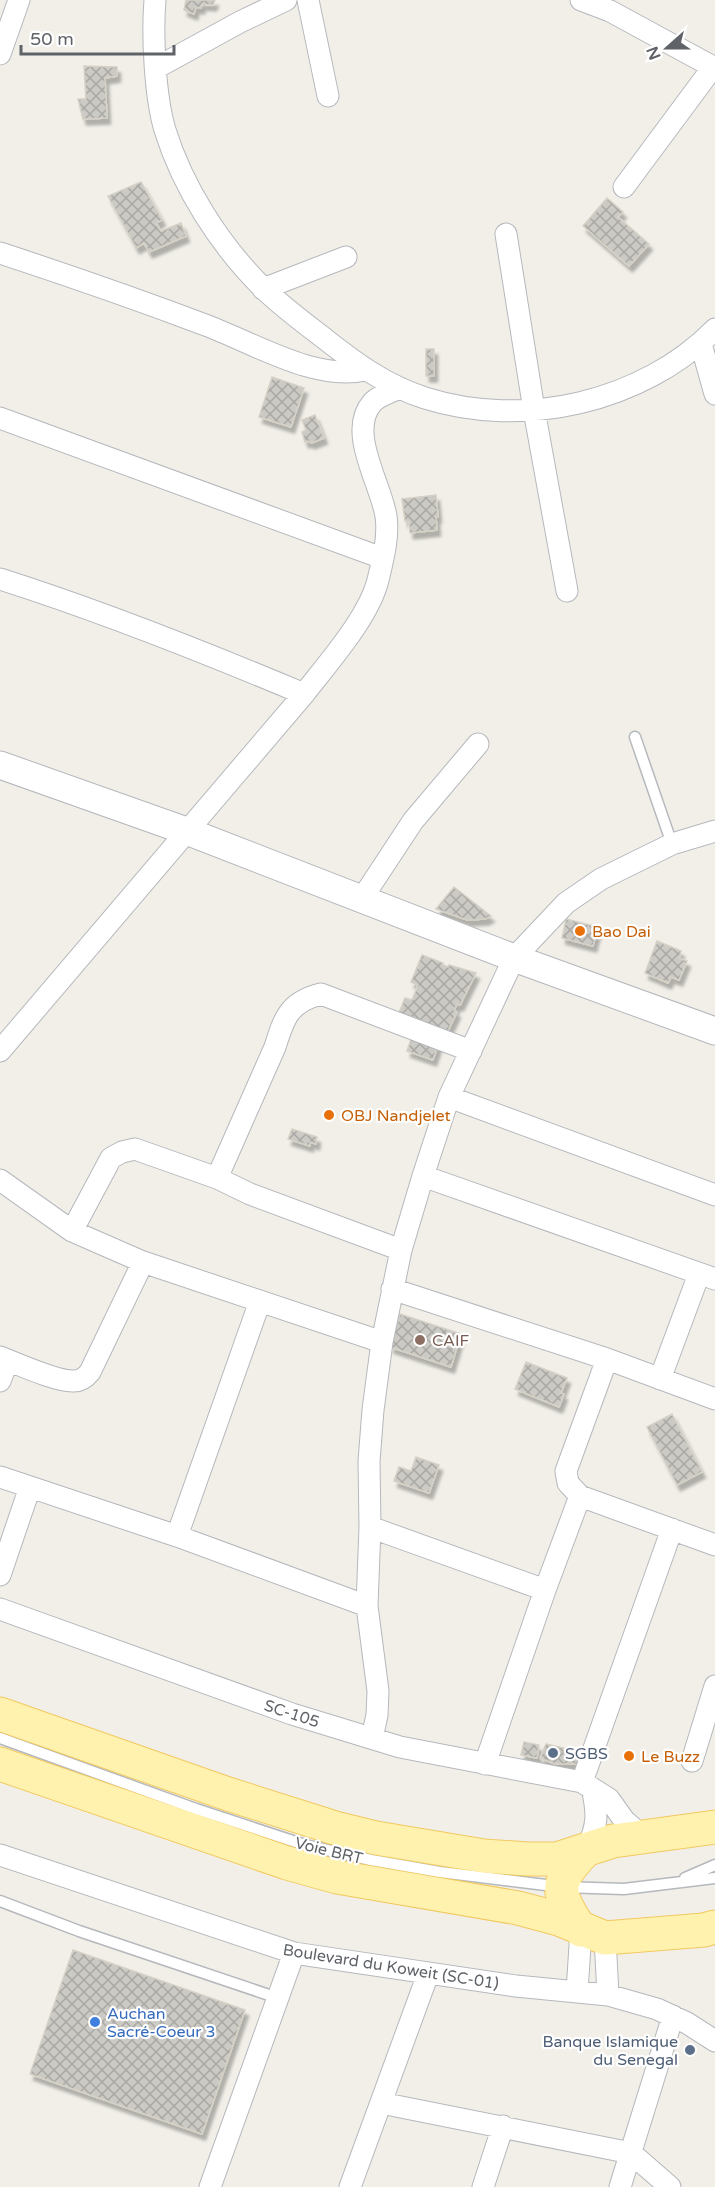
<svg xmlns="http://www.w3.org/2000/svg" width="715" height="2187" font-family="'Varela Round',sans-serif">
	<defs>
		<pattern id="building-cross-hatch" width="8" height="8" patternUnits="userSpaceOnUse" patternTransform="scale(1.5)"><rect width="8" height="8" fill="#cccac5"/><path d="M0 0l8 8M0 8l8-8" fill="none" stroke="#a9a8a4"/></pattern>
		<filter id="shadow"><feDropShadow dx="3.5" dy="6" stdDeviation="1.5" flood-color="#0004"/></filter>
	</defs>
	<rect width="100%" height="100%" fill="#f1efe8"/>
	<path fill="url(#building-cross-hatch)" stroke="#d6d1c6" stroke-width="1.5" filter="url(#shadow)" d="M 186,0 L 215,0 L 213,5 L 202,4 L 201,8 L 196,7 L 194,14 L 184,10 Z
		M 84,66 L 117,67 L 117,76 L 105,78 L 107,118 L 83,119 L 78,99 L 86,99 Z
		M 141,182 L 162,220 L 156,223 L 161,231 L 181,223 L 186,236 L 149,252 L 144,243 L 136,248 L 108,196 Z
		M 607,198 L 623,212 L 618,217 L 649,244 L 629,266 L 583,226 Z
		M 426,349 L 434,349 L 434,376 L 426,376 Z
		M 272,377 L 304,388 L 291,427 L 259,417 Z
		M 315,415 L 324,438 L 311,443 L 310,441 L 305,442 L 302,432 L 306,430 L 302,420 Z
		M 436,495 L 438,517 L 436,517 L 437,530 L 410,533 L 409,521 L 405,521 L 402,499 Z
		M 454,887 L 491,916 L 485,919 L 467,920 L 436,909 Z
		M 566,919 L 598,927 L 593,946 L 562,938 Z
		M 657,941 L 681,951 L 679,958 L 687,961 L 679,980 L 671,977 L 668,983 L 645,973 Z
		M 422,955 L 443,963 L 443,965 L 448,967 L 449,965 L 476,973 L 460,1005 L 457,1004 L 454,1010 L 457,1012 L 444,1039 L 396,1020 L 405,998 L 412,1000 L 418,985 L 411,982 Z
		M 413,1033 L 439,1042 L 433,1060 L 407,1051 Z
		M 292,1129 L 317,1137 L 316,1144 L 310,1142 L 310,1146 L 288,1139 Z
		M 400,1314 L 461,1334 L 451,1367 L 390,1347 Z
		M 526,1362 L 567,1378 L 561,1393 L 564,1394 L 559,1407 L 515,1389 Z
		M 672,1414 L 702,1472 L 677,1485 L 647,1427 Z
		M 416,1457 L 439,1465 L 429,1493 L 394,1481 L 399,1467 L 411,1471 Z
		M 524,1742 L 539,1745 L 537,1758 L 521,1755 Z
		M 546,1744 L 585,1753 L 579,1764 L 555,1764 L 540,1758 Z
		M 73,1950 L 245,2010 L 202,2134 L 30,2074 Z"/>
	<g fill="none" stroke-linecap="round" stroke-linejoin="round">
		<g stroke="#b5b8bc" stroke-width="13">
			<path id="service" d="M 635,737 L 672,844
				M 0,1738 L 196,1809 L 305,1845 L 371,1860 L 440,1872 L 562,1887 L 624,1889 L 715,1878
				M 685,1878 L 715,1865
				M 0,1901 L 79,1931 L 278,1998"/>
		</g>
		<g stroke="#b5b8bc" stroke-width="23">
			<path id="minor" d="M 155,0 C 152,35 155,97 165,130 C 183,188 220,245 262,287 C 281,306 303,322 325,339 C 357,364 385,385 425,398 C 523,429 642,403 715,329
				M 308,0 L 328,96
				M 581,0 L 610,11 L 715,68
				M 0,54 L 19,0
				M 156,68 L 240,22 L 286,0
				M 624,187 L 713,67
				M 506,234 L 534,410 L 567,591
				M 0,253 C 70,276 139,300 208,326 C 255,344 315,381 365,370
				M 263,289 L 346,257
				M 701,344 L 715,394
				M 0,418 L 382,558
				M 0,579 C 104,612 204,652 304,694
				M 363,897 L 413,821 L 478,744
				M 0,1051 L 304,694 C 328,663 369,617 378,580 C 383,559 389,537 386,516 C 381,484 347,432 372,403 C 378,396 391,392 400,388
				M 449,1097 L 715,1195
				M 423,1176 L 715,1279
				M 217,1178 L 275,1047 C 284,1018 289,1002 321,994 L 471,1051
				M 0,1180 L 72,1231 L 143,1262 L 382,1342
				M 72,1231 L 111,1158 L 122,1152 L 135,1149 L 217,1178 L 250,1194 L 401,1250
				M 392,1289 L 607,1359 L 715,1399
				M 0,1357 C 18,1364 57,1382 74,1381 C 81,1381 86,1377 90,1372 L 143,1262
				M 607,1359 L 566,1471 L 568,1483 L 580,1496 L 715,1545
				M 660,1379 L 699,1274
				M 0,1381 L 8,1360
				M 0,1477 L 177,1536 L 367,1606
				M 370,1527 L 545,1590
				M 177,1536 L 260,1301
				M 0,1575 L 30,1487
				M 0,1609 L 292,1714 L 400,1747 L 582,1782 L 609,1799 L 624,1820 L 642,1836
				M 372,1738 L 377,1715 L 378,1691 L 367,1606 L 370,1527 L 369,1461 L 373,1410 L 382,1342 L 401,1250 L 423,1176 L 449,1097 L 514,958 L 566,903 L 601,879 L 672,844 L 715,831
				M 692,1761 L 715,1686
				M 485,1764 L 545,1590 L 580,1496
				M 582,1782 L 672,1529
				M 586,1850 C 598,1826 598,1814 592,1788
				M 0,1855 L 294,1953 L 516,1986 L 608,1995 L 657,2009 L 687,2023 L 715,2041
				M 605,1938 L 608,1995
				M 577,1992 L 581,1930
				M 381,2103 L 631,2153 L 670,2187
				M 210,2187 L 294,1953
				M 350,2187 L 428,1974
				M 483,2187 L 503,2126
				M 620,2187 L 673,2016"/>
		</g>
		<g stroke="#b5b8bc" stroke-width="29">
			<path id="tertiary" d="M 0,765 L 189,832 L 514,958 L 715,1031"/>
		</g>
		<g stroke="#f2c960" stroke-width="35">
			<path id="primary" d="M 0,1714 L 228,1794 L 335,1828 L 376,1838 L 484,1856 L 528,1859 L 557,1859 L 613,1841 L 715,1827
				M 0,1764 L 287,1863 L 337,1877 L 518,1908 L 559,1919 L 605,1938 L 704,1930 L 715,1927
				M 581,1930 C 556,1893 553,1883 586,1850"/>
		</g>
		<use href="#service" stroke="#fff" stroke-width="10"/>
		<use href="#minor" stroke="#fff" stroke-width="21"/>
		<use href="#tertiary" stroke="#fff" stroke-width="27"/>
		<use href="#primary" stroke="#fff2af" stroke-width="33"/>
	</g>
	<g fill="#e8710a" stroke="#fff" stroke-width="2">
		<circle cx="580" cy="931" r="6"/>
		<circle cx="329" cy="1115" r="6"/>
		<circle cx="629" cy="1756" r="6"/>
	</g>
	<circle fill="#8d6e63" stroke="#fff" stroke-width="2" cx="420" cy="1340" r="6"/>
	<g fill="#5c6f8a" stroke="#fff" stroke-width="2">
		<circle cx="553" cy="1753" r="6"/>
		<circle cx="690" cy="2050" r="6"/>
	</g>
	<circle fill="#3f7fe0" stroke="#fff" stroke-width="2" cx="95" cy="2022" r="6"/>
	<g text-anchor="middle" stroke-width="4.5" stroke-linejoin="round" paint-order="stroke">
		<g font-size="16" fill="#c56008" stroke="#fff" text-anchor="start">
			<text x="592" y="937">Bao Dai</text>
			<text x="341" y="1121">OBJ Nandjelet</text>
			<text x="641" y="1762">Le Buzz</text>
		</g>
		<g font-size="16" fill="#785e54" stroke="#fff" text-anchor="start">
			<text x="432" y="1346">CAIF</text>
		</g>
		<g font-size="16" fill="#5f6368" stroke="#fff">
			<text transform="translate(292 1713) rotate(18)" y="6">SC-105</text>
			<text transform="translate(329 1850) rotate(14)" y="6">Voie BRT</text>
			<text transform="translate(391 1966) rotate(9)" y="6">Boulevard du Koweit (SC-01)</text>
		</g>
		<g font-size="16" fill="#4e5e75" stroke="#fff" text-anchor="start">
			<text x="565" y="1759">SGBS</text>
			<text x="678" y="2047" text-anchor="end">Banque Islamique<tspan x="678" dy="18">du Senegal</tspan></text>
		</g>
		<g font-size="16" fill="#366cbe" stroke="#fff" text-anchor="start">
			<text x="107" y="2019">Auchan<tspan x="107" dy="18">Sacré-Coeur 3</tspan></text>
		</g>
	</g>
	<g transform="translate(667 48) rotate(249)" stroke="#ffffff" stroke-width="4.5" paint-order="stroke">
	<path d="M0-4.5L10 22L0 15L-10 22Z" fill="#5f6368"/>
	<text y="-9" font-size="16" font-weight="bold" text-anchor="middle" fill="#5f6368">N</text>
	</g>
	<path d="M21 45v9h153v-9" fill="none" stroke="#5f6368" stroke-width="3"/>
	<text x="30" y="45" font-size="18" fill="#5f6368" stroke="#ffffff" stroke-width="4.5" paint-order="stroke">50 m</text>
</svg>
